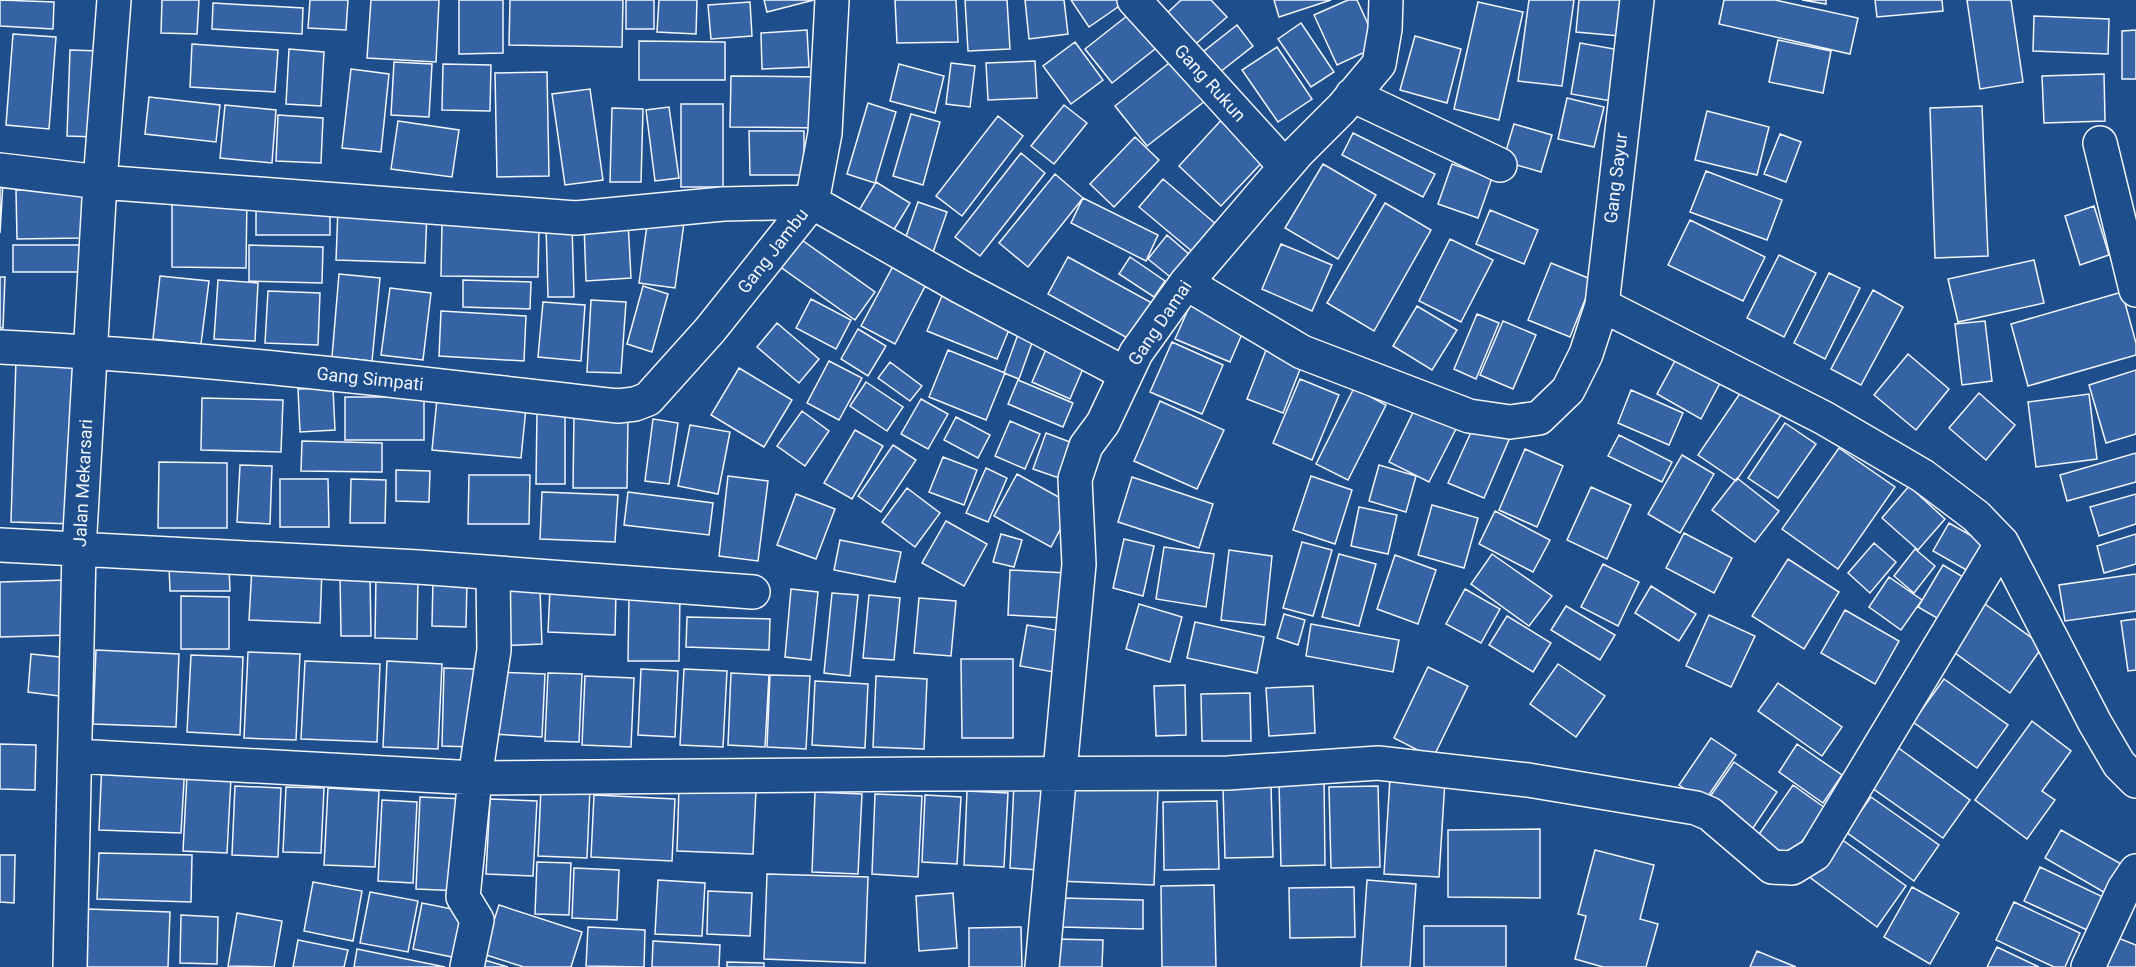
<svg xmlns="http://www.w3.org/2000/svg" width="2136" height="967" font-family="Roboto,sans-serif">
	<rect width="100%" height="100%" fill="#1f4e8c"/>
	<path fill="#3563a3" stroke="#f2f6ff" stroke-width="1.5" d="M 0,0 L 54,2 L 53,29 L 0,26 Z
		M 162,0 L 199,0 L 197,34 L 161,33 Z
		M 310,0 L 348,0 L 346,30 L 308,28 Z
		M 371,0 L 439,0 L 436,62 L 367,58 Z
		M 459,0 L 503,0 L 503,53 L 459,54 Z
		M 510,0 L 623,0 L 622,47 L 509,45 Z
		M 626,0 L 654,0 L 654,29 L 626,29 Z
		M 659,0 L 697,0 L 696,34 L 657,32 Z
		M 764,0 L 814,0 L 767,12 Z
		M 895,0 L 956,0 L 958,42 L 897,43 Z
		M 965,0 L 1007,0 L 1010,49 L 968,51 Z
		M 1025,0 L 1064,0 L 1068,34 L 1029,39 Z
		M 1071,0 L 1124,0 L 1125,2 L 1089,27 Z
		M 1181,0 L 1211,0 L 1227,17 L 1192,47 L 1164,16 Z
		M 1274,0 L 1331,0 L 1279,17 Z
		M 1348,0 L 1357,0 L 1378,46 L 1337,65 L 1314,15 Z
		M 1529,0 L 1574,0 L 1562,86 L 1518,81 Z
		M 1579,0 L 1623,0 L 1620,36 L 1576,32 Z
		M 1724,0 L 1775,0 L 1858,18 L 1850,54 L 1719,24 Z
		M 1802,0 L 1826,0 L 1826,4 Z
		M 1875,0 L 1942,0 L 1943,11 L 1877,17 Z
		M 1967,0 L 2011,0 L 2023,82 L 1980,89 Z
		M 750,2 L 752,36 L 711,39 L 708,5 Z
		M 1478,2 L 1523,12 L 1499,120 L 1454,109 Z
		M 213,3 L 303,8 L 302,34 L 212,29 Z
		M 1137,8 L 1164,42 L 1112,83 L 1085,49 Z
		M 2034,16 L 2109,19 L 2108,54 L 2033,51 Z
		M 1301,23 L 1334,72 L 1311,87 L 1278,39 Z
		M 1237,25 L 1253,46 L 1215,76 L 1199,55 Z
		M 807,30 L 809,67 L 762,69 L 761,33 Z
		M 2136,30 L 2136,79 L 2122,79 L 2122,31 Z
		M 13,34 L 56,37 L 49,129 L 6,125 Z
		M 1415,36 L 1461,49 L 1447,103 L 1400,90 Z
		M 1778,40 L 1831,51 L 1823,93 L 1769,82 Z
		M 639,41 L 725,42 L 725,80 L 639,80 Z
		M 1075,42 L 1103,80 L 1071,104 L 1043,66 Z
		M 1580,43 L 1620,50 L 1611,101 L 1571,94 Z
		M 192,44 L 278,50 L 275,92 L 190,87 Z
		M 1277,47 L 1312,99 L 1278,122 L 1242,70 Z
		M 289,49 L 324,52 L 321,106 L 286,104 Z
		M 70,50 L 100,51 L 96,137 L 67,136 Z
		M 1178,56 L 1210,97 L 1147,146 L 1115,106 Z
		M 1035,61 L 1037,98 L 988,100 L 986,63 Z
		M 394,62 L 432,64 L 429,117 L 391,115 Z
		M 951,63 L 975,66 L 970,107 L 946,104 Z
		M 443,64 L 491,65 L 490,111 L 442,110 Z
		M 899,64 L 944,76 L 935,113 L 890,101 Z
		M 351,69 L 389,74 L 381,152 L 342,148 Z
		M 547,72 L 549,176 L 497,177 L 495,73 Z
		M 2104,74 L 2105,121 L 2044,123 L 2042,76 Z
		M 731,76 L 825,77 L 825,128 L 730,127 Z
		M 590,89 L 603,180 L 565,185 L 552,94 Z
		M 149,97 L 220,105 L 216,142 L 145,134 Z
		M 1567,98 L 1604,107 L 1594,147 L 1558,139 Z
		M 868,103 L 896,112 L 875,183 L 847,174 Z
		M 681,104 L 723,104 L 723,187 L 681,187 Z
		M 225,105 L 276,110 L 272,163 L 220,158 Z
		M 1064,105 L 1087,123 L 1054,164 L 1031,146 Z
		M 1982,106 L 1988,256 L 1935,258 L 1930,108 Z
		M 669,107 L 679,178 L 655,181 L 646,110 Z
		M 612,108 L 643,109 L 641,182 L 610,182 Z
		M 1707,111 L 1769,127 L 1757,175 L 1695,160 Z
		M 911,114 L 940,122 L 923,185 L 893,176 Z
		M 278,115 L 323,118 L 321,163 L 276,161 Z
		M 998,116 L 1023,136 L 962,216 L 936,196 Z
		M 1225,116 L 1268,156 L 1221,206 L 1179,166 Z
		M 398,121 L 459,130 L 452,177 L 391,169 Z
		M 1514,124 L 1552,135 L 1541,172 L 1503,161 Z
		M 749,131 L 804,131 L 804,175 L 750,175 Z
		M 1353,133 L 1435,174 L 1423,197 L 1342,155 Z
		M 1780,134 L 1801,142 L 1786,182 L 1764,174 Z
		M 1135,137 L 1159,160 L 1114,207 L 1090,184 Z
		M 1021,153 L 1045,173 L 980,256 L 955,237 Z
		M 1323,164 L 1376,195 L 1338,259 L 1285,228 Z
		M 1452,164 L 1492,178 L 1478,218 L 1438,204 Z
		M 1706,171 L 1782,200 L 1767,240 L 1690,212 Z
		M 1055,174 L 1083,198 L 1028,267 L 999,243 Z
		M 1163,179 L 1217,225 L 1194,253 L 1139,207 Z
		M 0,182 L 3,182 L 0,233 Z
		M 876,182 L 910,203 L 889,238 L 855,217 Z
		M 82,189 L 82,238 L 17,239 L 16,190 Z
		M 172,193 L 247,195 L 246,268 L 172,267 Z
		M 1083,198 L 1158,235 L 1146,261 L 1071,223 Z
		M 256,200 L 330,200 L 330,235 L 256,235 Z
		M 918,202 L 947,212 L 931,258 L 902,248 Z
		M 1385,203 L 1431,230 L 1374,331 L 1327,303 Z
		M 2094,206 L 2109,255 L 2080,265 L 2065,216 Z
		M 338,208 L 427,212 L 425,263 L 336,260 Z
		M 1490,210 L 1538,230 L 1524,264 L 1476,244 Z
		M 648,218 L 684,223 L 675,288 L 639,283 Z
		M 1690,220 L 1765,257 L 1743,301 L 1668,265 Z
		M 628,221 L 631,278 L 586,281 L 584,223 Z
		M 442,223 L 539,225 L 538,277 L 441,276 Z
		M 572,224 L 574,297 L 548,297 L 546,225 Z
		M 792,233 L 875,292 L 855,320 L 772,261 Z
		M 1167,235 L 1197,261 L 1179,284 L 1148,259 Z
		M 1450,239 L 1493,260 L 1461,322 L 1419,301 Z
		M 1281,244 L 1332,265 L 1312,311 L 1262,289 Z
		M 13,245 L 82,245 L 81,272 L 13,272 Z
		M 249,245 L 323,247 L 322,283 L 249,281 Z
		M 899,255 L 932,273 L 895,344 L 861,326 Z
		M 1779,255 L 1816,273 L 1784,337 L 1747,318 Z
		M 1068,257 L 1152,303 L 1131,340 L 1048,294 Z
		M 1130,257 L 1165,281 L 1154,297 L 1119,274 Z
		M 2034,260 L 2044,303 L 1958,322 L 1948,279 Z
		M 1551,263 L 1593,280 L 1570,337 L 1528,320 Z
		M 1829,273 L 1860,288 L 1825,359 L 1794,343 Z
		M 339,274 L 380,278 L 372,361 L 332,357 Z
		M 160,276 L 209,281 L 201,344 L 153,339 Z
		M 0,277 L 5,277 L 3,328 L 0,328 Z
		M 218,280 L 258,283 L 255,341 L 214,339 Z
		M 463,280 L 531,282 L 530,309 L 463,307 Z
		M 643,286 L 668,294 L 652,352 L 627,344 Z
		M 390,288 L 431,293 L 423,360 L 381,355 Z
		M 1873,290 L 1903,307 L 1861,385 L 1831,369 Z
		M 268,291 L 320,293 L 318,345 L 265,343 Z
		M 944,291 L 1013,320 L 997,359 L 927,331 Z
		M 2122,292 L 2136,343 L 2136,355 L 2028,386 L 2011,324 Z
		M 811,299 L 851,320 L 836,349 L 796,328 Z
		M 591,300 L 626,302 L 621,373 L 587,372 Z
		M 543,302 L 585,305 L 581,361 L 538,357 Z
		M 1191,303 L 1245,327 L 1230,362 L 1175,339 Z
		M 1417,306 L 1457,330 L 1432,370 L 1393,346 Z
		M 441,311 L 526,316 L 524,361 L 439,356 Z
		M 1477,314 L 1499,323 L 1476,379 L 1454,369 Z
		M 1503,321 L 1536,335 L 1513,389 L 1480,375 Z
		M 1985,321 L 1992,381 L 1962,385 L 1955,324 Z
		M 777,323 L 819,359 L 799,383 L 757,347 Z
		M 1022,323 L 1037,329 L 1019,379 L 1004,373 Z
		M 858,329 L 886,346 L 868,376 L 841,359 Z
		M 1050,340 L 1088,357 L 1070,399 L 1032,382 Z
		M 1172,342 L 1223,365 L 1202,414 L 1150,392 Z
		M 1268,345 L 1304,359 L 1283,413 L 1247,399 Z
		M 948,350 L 1005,373 L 986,420 L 929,397 Z
		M 1908,354 L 1949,389 L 1916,430 L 1874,395 Z
		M 16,359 L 80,361 L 75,524 L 11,522 Z
		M 1676,359 L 1720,383 L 1701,419 L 1657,394 Z
		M 829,361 L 862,378 L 839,420 L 807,403 Z
		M 890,362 L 922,386 L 910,401 L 878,378 Z
		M 739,368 L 792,400 L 764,447 L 711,415 Z
		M 2136,370 L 2136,434 L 2106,443 L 2089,385 Z
		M 1300,379 L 1339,395 L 1312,460 L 1273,443 Z
		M 1018,380 L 1073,403 L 1063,427 L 1008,404 Z
		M 866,382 L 903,407 L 887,431 L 850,406 Z
		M 333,388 L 335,430 L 300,432 L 298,389 Z
		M 1354,388 L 1386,405 L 1348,480 L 1316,464 Z
		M 1743,389 L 1781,415 L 1736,481 L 1698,455 Z
		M 1631,390 L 1683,413 L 1669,445 L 1618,423 Z
		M 1979,393 L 2015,425 L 1986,460 L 1949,428 Z
		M 2089,394 L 2097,459 L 2036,467 L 2028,402 Z
		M 345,397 L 424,397 L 424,440 L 345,440 Z
		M 202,398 L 283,400 L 281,452 L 201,450 Z
		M 437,399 L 526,408 L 521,458 L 432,450 Z
		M 921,399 L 948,414 L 928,449 L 901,434 Z
		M 1160,401 L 1224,430 L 1197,489 L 1134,461 Z
		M 1418,402 L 1459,423 L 1429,482 L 1389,462 Z
		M 802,411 L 829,431 L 805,466 L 777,446 Z
		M 537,412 L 565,413 L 565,484 L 536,484 Z
		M 574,415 L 628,416 L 627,488 L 573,488 Z
		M 956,417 L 990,435 L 978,458 L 944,440 Z
		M 653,419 L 678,423 L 669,484 L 645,481 Z
		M 1477,419 L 1511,435 L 1484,498 L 1448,483 Z
		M 1010,421 L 1040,434 L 1025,469 L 995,456 Z
		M 1785,423 L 1816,444 L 1778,498 L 1748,478 Z
		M 690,425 L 730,432 L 718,494 L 678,486 Z
		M 855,430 L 883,446 L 852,499 L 824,483 Z
		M 1046,433 L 1078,445 L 1065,480 L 1033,469 Z
		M 1619,435 L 1672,462 L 1662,482 L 1608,456 Z
		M 302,441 L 382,443 L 382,472 L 301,471 Z
		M 893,445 L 916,460 L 881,512 L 858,496 Z
		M 1839,448 L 1895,487 L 1838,569 L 1782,529 Z
		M 1525,449 L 1563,466 L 1537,527 L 1499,510 Z
		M 2136,453 L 2136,482 L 2067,501 L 2060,475 Z
		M 1682,455 L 1714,474 L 1680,533 L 1648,514 Z
		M 943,457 L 977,470 L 964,505 L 929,492 Z
		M 159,462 L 227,463 L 227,528 L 158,528 Z
		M 240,465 L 272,466 L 270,524 L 237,522 Z
		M 1379,465 L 1416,476 L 1406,512 L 1369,501 Z
		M 986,468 L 1007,478 L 988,522 L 966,513 Z
		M 396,470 L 430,471 L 429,502 L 396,501 Z
		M 1017,474 L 1073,505 L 1051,547 L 994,516 Z
		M 469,475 L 530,475 L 529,524 L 468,524 Z
		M 728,476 L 768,481 L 758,561 L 719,556 Z
		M 1311,476 L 1352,490 L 1335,544 L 1293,530 Z
		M 1132,477 L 1213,504 L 1199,548 L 1118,522 Z
		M 1737,478 L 1779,511 L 1755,542 L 1712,510 Z
		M 280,479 L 328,479 L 329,527 L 280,527 Z
		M 351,479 L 386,480 L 385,523 L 350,523 Z
		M 1909,486 L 1945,519 L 1918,550 L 1882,518 Z
		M 1591,487 L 1631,505 L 1607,559 L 1567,540 Z
		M 907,488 L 940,513 L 915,547 L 882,522 Z
		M 542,492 L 618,495 L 615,542 L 540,539 Z
		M 628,492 L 713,503 L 709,535 L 624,525 Z
		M 796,494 L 835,509 L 816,559 L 777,545 Z
		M 2136,494 L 2136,524 L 2099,536 L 2090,507 Z
		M 1432,505 L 1478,518 L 1464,568 L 1418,555 Z
		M 1359,507 L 1397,515 L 1388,554 L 1351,546 Z
		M 1495,511 L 1550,540 L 1533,572 L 1479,544 Z
		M 946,521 L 987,544 L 964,586 L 922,563 Z
		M 1949,523 L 1993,548 L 1977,576 L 1933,551 Z
		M 1684,533 L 1732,558 L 1714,593 L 1666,568 Z
		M 1001,534 L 1022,540 L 1014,567 L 993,562 Z
		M 2136,534 L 2136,564 L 2104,573 L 2097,546 Z
		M 1124,539 L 1154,546 L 1143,596 L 1113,588 Z
		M 840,540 L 901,552 L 895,582 L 834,570 Z
		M 1302,542 L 1332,550 L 1313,616 L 1283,608 Z
		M 1874,543 L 1896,562 L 1870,593 L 1848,573 Z
		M 1164,547 L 1214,554 L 1206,607 L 1156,599 Z
		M 1915,549 L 1935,566 L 1914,593 L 1894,576 Z
		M 1229,550 L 1272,556 L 1265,625 L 1221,620 Z
		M 1339,554 L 1376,564 L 1359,626 L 1322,617 Z
		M 1492,554 L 1552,596 L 1529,626 L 1471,584 Z
		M 1395,555 L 1436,570 L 1418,624 L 1377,609 Z
		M 1788,559 L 1839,592 L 1804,649 L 1752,616 Z
		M 1603,564 L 1639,582 L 1618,626 L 1581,607 Z
		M 169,565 L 229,566 L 230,591 L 170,591 Z
		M 1943,565 L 1973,583 L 1949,625 L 1918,607 Z
		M 252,567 L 322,570 L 320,623 L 249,620 Z
		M 1010,570 L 1067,573 L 1065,618 L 1008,615 Z
		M 2136,574 L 2136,611 L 2065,621 L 2059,585 Z
		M 376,575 L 418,576 L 417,639 L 375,638 Z
		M 340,576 L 370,576 L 371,636 L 341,636 Z
		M 1889,577 L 1922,600 L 1901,630 L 1869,607 Z
		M 433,578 L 467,579 L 466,627 L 432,626 Z
		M 67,580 L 68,635 L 0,637 L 0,582 Z
		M 1651,586 L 1696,614 L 1679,641 L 1635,613 Z
		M 550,589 L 616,591 L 615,635 L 548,632 Z
		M 791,589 L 818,592 L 811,660 L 785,657 Z
		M 1465,589 L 1500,609 L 1481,643 L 1446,624 Z
		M 540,590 L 542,644 L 500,646 L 497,592 Z
		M 832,593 L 858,595 L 850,676 L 824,673 Z
		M 629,594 L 680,595 L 679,661 L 628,661 Z
		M 869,595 L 900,598 L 894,660 L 863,658 Z
		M 181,596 L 229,597 L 229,649 L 181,649 Z
		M 919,598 L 956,601 L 951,656 L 914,653 Z
		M 1139,604 L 1182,617 L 1170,662 L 1126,649 Z
		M 1985,604 L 2043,646 L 2010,693 L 1951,650 Z
		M 1566,606 L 1615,635 L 1600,660 L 1551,630 Z
		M 1845,610 L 1899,641 L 1875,684 L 1821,653 Z
		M 1284,614 L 1305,620 L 1298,645 L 1277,638 Z
		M 1709,615 L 1755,636 L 1731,687 L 1686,666 Z
		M 1507,616 L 1551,643 L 1533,672 L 1489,645 Z
		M 687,617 L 770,619 L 769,650 L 686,647 Z
		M 2136,619 L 2136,670 L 2128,671 L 2121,621 Z
		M 1195,622 L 1264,637 L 1257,673 L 1187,658 Z
		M 1311,624 L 1399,640 L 1393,672 L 1306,656 Z
		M 1027,625 L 1072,633 L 1065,674 L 1020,666 Z
		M 96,650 L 179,654 L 176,727 L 93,724 Z
		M 248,652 L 300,654 L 296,740 L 244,738 Z
		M 31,654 L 70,658 L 67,697 L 28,692 Z
		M 191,655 L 243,657 L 240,735 L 187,732 Z
		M 961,659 L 1013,659 L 1013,738 L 962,738 Z
		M 305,661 L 380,664 L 377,742 L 301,739 Z
		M 387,661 L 442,664 L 438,749 L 383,747 Z
		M 1558,664 L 1605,696 L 1576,737 L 1530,704 Z
		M 1428,667 L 1468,686 L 1433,758 L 1394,738 Z
		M 444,668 L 474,669 L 471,747 L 442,746 Z
		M 641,669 L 678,671 L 675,737 L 638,735 Z
		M 684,669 L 727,671 L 723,747 L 680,745 Z
		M 494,672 L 545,674 L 542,737 L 491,734 Z
		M 548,673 L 582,674 L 579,742 L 545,741 Z
		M 731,673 L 769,675 L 765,747 L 728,745 Z
		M 770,675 L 810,676 L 806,749 L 767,747 Z
		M 585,676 L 634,678 L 631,747 L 582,745 Z
		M 876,676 L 927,679 L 924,749 L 873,747 Z
		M 1944,679 L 2008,725 L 1977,768 L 1913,722 Z
		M 815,681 L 868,684 L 865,748 L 812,745 Z
		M 1778,683 L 1842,727 L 1822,756 L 1758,711 Z
		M 1185,685 L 1186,735 L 1156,736 L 1154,686 Z
		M 1313,686 L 1315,733 L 1269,736 L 1266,688 Z
		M 1250,693 L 1251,741 L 1202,741 L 1201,694 Z
		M 2032,721 L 2071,751 L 2042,791 L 2055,800 L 2027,839 L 1975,800 Z
		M 1711,738 L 1736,755 L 1704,802 L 1679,785 Z
		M 0,744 L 36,745 L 35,790 L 0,789 Z
		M 1797,744 L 1842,775 L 1823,803 L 1779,772 Z
		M 1893,744 L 1970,800 L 1943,838 L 1865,783 Z
		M 102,760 L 185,764 L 181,833 L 99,830 Z
		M 1734,762 L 1777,792 L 1751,831 L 1707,801 Z
		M 187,776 L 231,778 L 227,853 L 183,851 Z
		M 1390,778 L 1445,781 L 1439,877 L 1384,874 Z
		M 1324,780 L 1325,865 L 1281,866 L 1279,781 Z
		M 1014,782 L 1044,784 L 1040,870 L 1010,868 Z
		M 1793,785 L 1825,808 L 1786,865 L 1753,843 Z
		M 235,786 L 281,788 L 278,857 L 232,855 Z
		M 679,786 L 756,790 L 753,854 L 677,851 Z
		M 1063,786 L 1158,790 L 1154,885 L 1058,881 Z
		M 1271,786 L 1273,857 L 1225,858 L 1223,787 Z
		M 1378,786 L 1380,867 L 1331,868 L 1329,787 Z
		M 286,787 L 324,788 L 321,853 L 283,852 Z
		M 541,787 L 590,789 L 587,858 L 538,856 Z
		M 328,788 L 379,791 L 375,867 L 324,865 Z
		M 967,791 L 1008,793 L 1004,867 L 964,865 Z
		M 815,792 L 862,794 L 858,874 L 812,872 Z
		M 875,794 L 922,796 L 918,877 L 872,874 Z
		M 594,795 L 675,799 L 672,861 L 591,857 Z
		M 925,795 L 961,797 L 957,864 L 922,862 Z
		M 420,797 L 467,799 L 463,891 L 416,889 Z
		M 1871,797 L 1939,845 L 1914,881 L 1846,832 Z
		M 490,799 L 537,801 L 533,876 L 486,874 Z
		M 382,800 L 417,802 L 413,883 L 378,881 Z
		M 1217,801 L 1219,869 L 1164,870 L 1163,802 Z
		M 1540,829 L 1540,898 L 1448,897 L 1448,830 Z
		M 2061,830 L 2123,865 L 2107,894 L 2045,858 Z
		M 1837,836 L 1906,886 L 1877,927 L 1808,876 Z
		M 1595,850 L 1654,865 L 1640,919 L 1658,924 L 1646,967 L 1603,967 L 1575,959 L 1586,916 L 1578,914 Z
		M 99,853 L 192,855 L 191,902 L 97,899 Z
		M 0,855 L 15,855 L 14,903 L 0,902 Z
		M 537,862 L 571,863 L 569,915 L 535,914 Z
		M 2040,867 L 2103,897 L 2087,930 L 2024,901 Z
		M 574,868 L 619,870 L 617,920 L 572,918 Z
		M 767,874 L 868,877 L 865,963 L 764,959 Z
		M 658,880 L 705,883 L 702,936 L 655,934 Z
		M 1367,880 L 1416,884 L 1410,967 L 1361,967 Z
		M 313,882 L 362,891 L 353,941 L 304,931 Z
		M 1214,885 L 1216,967 L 1162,967 L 1161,886 Z
		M 1354,887 L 1355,937 L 1290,938 L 1289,888 Z
		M 1912,887 L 1959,913 L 1930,964 L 1884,937 Z
		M 708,891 L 752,893 L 750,936 L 707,934 Z
		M 370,892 L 418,901 L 408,952 L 360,943 Z
		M 953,893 L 957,948 L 919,951 L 916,896 Z
		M 1061,898 L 1143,900 L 1143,929 L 1060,927 Z
		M 2014,902 L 2080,933 L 2065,967 L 2054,967 L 1996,940 Z
		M 422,903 L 467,912 L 457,958 L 413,949 Z
		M 499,905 L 582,932 L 571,967 L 524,967 L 483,954 Z
		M 88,909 L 170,912 L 168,967 L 86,967 Z
		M 237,913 L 282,921 L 274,967 L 228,966 Z
		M 181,915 L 218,917 L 217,964 L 180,963 Z
		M 1424,926 L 1506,926 L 1506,967 L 1424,967 Z
		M 588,927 L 645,930 L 644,967 L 586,966 Z
		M 1021,927 L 1022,967 L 969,967 L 969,928 Z
		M 2105,933 L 2136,945 L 2136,967 L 2092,967 Z
		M 1055,939 L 1103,940 L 1102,967 L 1054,967 Z
		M 298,940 L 348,950 L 344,967 L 293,967 Z
		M 653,941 L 720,945 L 719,967 L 652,967 Z
		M 1997,947 L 2039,967 L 1987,967 Z
		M 357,949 L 445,967 L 354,967 Z
		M 1757,951 L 1796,967 L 1750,967 Z
		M 481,959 L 508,967 L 479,967 Z
		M 727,962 L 764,963 L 764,967 L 727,967 Z"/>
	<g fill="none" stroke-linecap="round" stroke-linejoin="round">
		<g stroke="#f2f6ff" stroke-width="36">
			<path id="street" d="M 1134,0 L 1285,166
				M 1352,95 L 1500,165
				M 2100,143 L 2136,290
				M 0,170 L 100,182 L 576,218 L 723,204 L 812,202 L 961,287 L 1126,374
				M 1186,283 L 1302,352 L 1469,416 L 1510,422 L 1539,418 L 1568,390 L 1586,354 L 1602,305 L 1637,0
				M 1602,305 L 1824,418 L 1923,476 L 1976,516 L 2002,543 L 2095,723 L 2119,764 L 2136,781
				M 0,347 C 207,357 413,383 618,406 L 635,404 L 648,399 L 710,330 L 812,202 L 825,133 L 832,0
				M 0,545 L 418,567 L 753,592
				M 75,756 L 475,778 L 924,774 L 1228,773 L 1378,763 L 1528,780 L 1696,808 L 1710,814 L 1772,867 L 1792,868 L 1815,854 L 2002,543
				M 70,967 L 79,550 L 100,182 L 114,0
				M 467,967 L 477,920 L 463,897 L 475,778 L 494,650 L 493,573
				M 1042,967 L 1079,564 L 1075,479 L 1086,446 L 1103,423 L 1136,353 L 1186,283 L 1298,152 L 1342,108 L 1379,64 L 1385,29 L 1386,0
				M 2088,967 L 2124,889 L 2136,871"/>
		</g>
		<use href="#street" stroke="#1f4e8c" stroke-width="33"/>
	</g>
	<g text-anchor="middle" stroke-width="4.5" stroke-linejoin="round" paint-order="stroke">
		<g font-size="18" fill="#f2f6ff" stroke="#1f4e8c">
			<text transform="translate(1210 83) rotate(48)" y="6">Gang Rukun</text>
			<text transform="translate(1616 178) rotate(-83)" y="6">Gang Sayur</text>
			<text transform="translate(773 251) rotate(-52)" y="6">Gang Jambu</text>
			<text transform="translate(1160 323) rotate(-56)" y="6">Gang Damai</text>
			<text transform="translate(370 379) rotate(6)" y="6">Gang Simpati</text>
			<text transform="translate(83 483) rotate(-87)" y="6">Jalan Mekarsari</text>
		</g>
	</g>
</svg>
